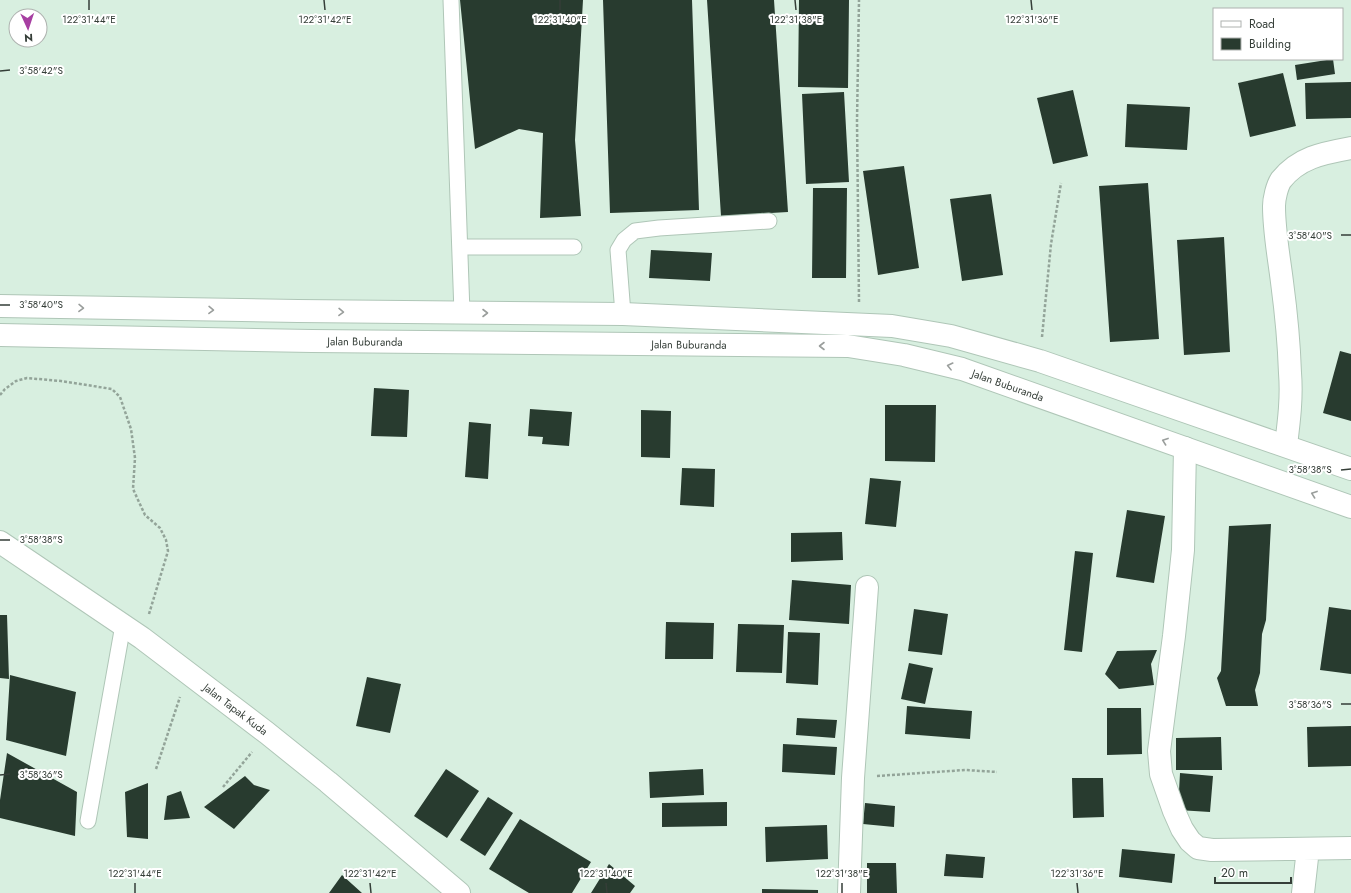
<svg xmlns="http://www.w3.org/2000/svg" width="1351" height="893" font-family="Jost,sans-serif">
	<rect width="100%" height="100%" fill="#d8efe0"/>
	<path fill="#283b2f" d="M 460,0 L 583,0 L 575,140 L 581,216 L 540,218 L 543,133 L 519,129 L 475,149 Z
		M 603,0 L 692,0 L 699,210 L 610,213 Z
		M 707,0 L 774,0 L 788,212 L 721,216 Z
		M 799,0 L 849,0 L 848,88 L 798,87 Z
		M 1333,59 L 1335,74 L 1297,80 L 1295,65 Z
		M 1283,73 L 1296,126 L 1250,137 L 1238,83 Z
		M 1351,82 L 1351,118 L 1306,119 L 1305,83 Z
		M 1073,90 L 1088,156 L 1053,164 L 1037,98 Z
		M 844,92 L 849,182 L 806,184 L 802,94 Z
		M 1127,104 L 1190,107 L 1187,150 L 1125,147 Z
		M 904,166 L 919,268 L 878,275 L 863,171 Z
		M 1148,183 L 1159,339 L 1110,342 L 1099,186 Z
		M 813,188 L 847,188 L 846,278 L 812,278 Z
		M 991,194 L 1003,275 L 962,281 L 950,199 Z
		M 1224,237 L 1230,352 L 1184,355 L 1177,240 Z
		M 651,250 L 712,253 L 710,281 L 649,278 Z
		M 1340,351 L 1351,354 L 1351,421 L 1323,413 Z
		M 374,388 L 409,390 L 407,437 L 371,436 Z
		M 885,405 L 936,405 L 935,462 L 885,461 Z
		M 530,409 L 572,412 L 569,446 L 542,444 L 543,437 L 528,436 Z
		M 641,410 L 671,411 L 670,458 L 641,457 Z
		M 469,422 L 491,424 L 488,479 L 465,477 Z
		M 682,468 L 715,469 L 714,507 L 680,505 Z
		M 870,478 L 901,481 L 896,527 L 865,524 Z
		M 1127,510 L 1165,516 L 1154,583 L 1116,577 Z
		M 1271,524 L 1266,620 L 1262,634 L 1260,673 L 1255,690 L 1258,706 L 1226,706 L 1217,678 L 1221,671 L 1229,526 Z
		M 842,532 L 843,560 L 791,562 L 791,533 Z
		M 1075,551 L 1093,553 L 1082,652 L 1064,650 Z
		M 792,580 L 851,585 L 849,624 L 789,620 Z
		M 1329,607 L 1351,610 L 1351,674 L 1320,670 Z
		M 914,609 L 948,614 L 942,655 L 908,651 Z
		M 0,615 L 7,615 L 9,679 L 0,678 Z
		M 666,622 L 714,623 L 713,659 L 665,659 Z
		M 738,624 L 784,625 L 782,673 L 736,672 Z
		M 788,632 L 820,633 L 818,685 L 786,683 Z
		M 1157,650 L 1151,664 L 1154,685 L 1119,689 L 1105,674 L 1117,651 Z
		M 909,663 L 933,668 L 925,704 L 901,699 Z
		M 10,675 L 76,692 L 66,756 L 6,740 Z
		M 367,677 L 401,684 L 390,733 L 356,726 Z
		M 907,706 L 972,711 L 970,739 L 905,734 Z
		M 1107,708 L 1141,708 L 1142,754 L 1107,755 Z
		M 797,718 L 837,720 L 835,738 L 796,735 Z
		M 1351,726 L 1351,766 L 1308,767 L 1307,727 Z
		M 1221,737 L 1222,770 L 1176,770 L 1176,738 Z
		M 783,744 L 837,747 L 835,775 L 782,772 Z
		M 7,753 L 77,792 L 75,836 L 0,818 L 0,800 Z
		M 446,769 L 479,791 L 447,838 L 414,816 Z
		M 703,769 L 704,795 L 650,798 L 649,772 Z
		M 1180,773 L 1213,776 L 1210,812 L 1178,810 Z
		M 245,776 L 254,785 L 270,790 L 234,829 L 204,807 Z
		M 1072,778 L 1103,778 L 1104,817 L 1073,818 Z
		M 148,783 L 148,839 L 127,837 L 125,792 Z
		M 181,791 L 190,818 L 164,820 L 167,796 Z
		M 488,797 L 513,813 L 485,856 L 460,840 Z
		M 727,802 L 727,826 L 662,827 L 662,803 Z
		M 865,803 L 895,806 L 894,827 L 863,824 Z
		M 520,819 L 591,862 L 572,893 L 529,893 L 489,869 Z
		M 827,825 L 828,859 L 766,862 L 765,827 Z
		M 1122,849 L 1175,854 L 1172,883 L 1119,877 Z
		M 946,854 L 985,857 L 983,878 L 944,876 Z
		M 867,863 L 896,863 L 897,893 L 867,893 Z
		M 609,864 L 635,886 L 630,893 L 591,893 Z
		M 342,875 L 362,893 L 329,893 Z
		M 762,889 L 818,890 L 818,893 L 762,893 Z"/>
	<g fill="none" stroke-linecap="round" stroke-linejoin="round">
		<g stroke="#afc6b7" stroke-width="17">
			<path id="service" d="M 451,0 L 462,313
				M 461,247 L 574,247
				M 623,314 L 618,250 L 624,240 L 635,231 L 659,228 L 769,221
				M 88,821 L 123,625"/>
		</g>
		<g stroke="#afc6b7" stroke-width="24">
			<path id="minor" d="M 1286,445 C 1289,421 1292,397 1290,373 C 1289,343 1286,312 1282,282 C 1279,257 1274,232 1274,206 C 1274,199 1277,186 1281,180 C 1299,157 1324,153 1351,148
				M 1185,448 L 1183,550 L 1174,636 L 1159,751 L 1161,774 L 1174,811 L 1182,829 L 1190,841 L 1198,848 L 1212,850 L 1351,848
				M 849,893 L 853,778 L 867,587
				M 1303,893 L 1308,849"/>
		</g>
		<g stroke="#afc6b7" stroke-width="24">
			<g id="tertiary">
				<path d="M 0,306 L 298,311 L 623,314 L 892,326 L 951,336 L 1040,361 L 1351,469"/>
				<path id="s1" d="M 0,335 L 312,341 L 848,346 L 904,355 L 962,369 L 1351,507"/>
				<path id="s2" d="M 0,542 L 142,638 L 267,733 L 328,782 L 459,893"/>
			</g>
		</g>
		<path stroke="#93a499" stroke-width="2.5" stroke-dasharray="3 2" stroke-linecap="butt" d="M 859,302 L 857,121 L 859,0
			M 1042,337 L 1051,244 L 1061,183
			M 0,395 L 5,389 L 16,381 L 27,378 L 61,381 L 112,389 L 120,397 L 131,429 L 135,458 L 133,489 L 145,515 L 160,528 L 166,540 L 168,551 L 149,614
			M 156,769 L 180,697
			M 877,776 L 965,770 L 997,772
			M 223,787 L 252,752"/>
		<use href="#service" stroke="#fff" stroke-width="15"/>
		<use href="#minor" stroke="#fff" stroke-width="22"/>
		<use href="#tertiary" stroke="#fff" stroke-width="22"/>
	</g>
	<defs><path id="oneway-chevron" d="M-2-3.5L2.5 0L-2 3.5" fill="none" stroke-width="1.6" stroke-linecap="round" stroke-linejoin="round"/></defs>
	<g stroke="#9a9e9c">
		<use href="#oneway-chevron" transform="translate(81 308) rotate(1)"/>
		<use href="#oneway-chevron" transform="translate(211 310) rotate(1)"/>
		<use href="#oneway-chevron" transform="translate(341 312) rotate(1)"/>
		<use href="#oneway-chevron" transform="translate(485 313)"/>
		<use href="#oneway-chevron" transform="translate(822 346) rotate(-180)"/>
		<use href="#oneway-chevron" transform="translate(950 366) rotate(-166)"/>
		<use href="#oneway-chevron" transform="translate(1165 441) rotate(-160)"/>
		<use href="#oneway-chevron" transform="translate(1314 494) rotate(-160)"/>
	</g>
	<path fill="none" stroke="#353e38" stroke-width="1.5" d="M 89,0 L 89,10M 324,0 L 325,10M 560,0 L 560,10M 795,0 L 796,10M 1031,0 L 1032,10M 0,71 L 10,70M 1341,235 L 1351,235M 0,305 L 10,305M 1341,470 L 1351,469M 0,540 L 10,540M 1341,704 L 1351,704M 0,775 L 10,774M 135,883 L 135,893M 370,883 L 371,893M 606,883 L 607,893M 842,883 L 842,893M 1077,883 L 1078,893"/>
	<g text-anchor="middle" stroke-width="4" stroke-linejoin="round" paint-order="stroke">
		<g font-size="11" fill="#353e38" stroke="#fff">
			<text dy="4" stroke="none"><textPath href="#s1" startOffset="365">Jalan Buburanda</textPath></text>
			<text dy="4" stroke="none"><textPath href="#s1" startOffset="689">Jalan Buburanda</textPath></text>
			<text dy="4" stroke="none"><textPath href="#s1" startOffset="1013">Jalan Buburanda</textPath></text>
			<text dy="4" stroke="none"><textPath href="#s2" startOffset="289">Jalan Tapak Kuda</textPath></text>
		</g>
	</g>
	<g font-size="10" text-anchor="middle" fill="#353e38" stroke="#fff" stroke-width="4" stroke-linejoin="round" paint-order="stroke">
		<text x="89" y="23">122°31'44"E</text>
		<text x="325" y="23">122°31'42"E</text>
		<text x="560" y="23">122°31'40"E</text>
		<text x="796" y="23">122°31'38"E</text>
		<text x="1032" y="23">122°31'36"E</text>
		<text x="41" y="74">3°58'42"S</text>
		<text x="1310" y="239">3°58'40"S</text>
		<text x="41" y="308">3°58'40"S</text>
		<text x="1310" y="473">3°58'38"S</text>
		<text x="41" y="543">3°58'38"S</text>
		<text x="1310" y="708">3°58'36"S</text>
		<text x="41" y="778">3°58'36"S</text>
		<text x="135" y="877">122°31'44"E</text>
		<text x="370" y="877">122°31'42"E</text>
		<text x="606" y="877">122°31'40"E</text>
		<text x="842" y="877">122°31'38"E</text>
		<text x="1077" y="877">122°31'36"E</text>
	</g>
	<rect x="1213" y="8" width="130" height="52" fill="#ffffff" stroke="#aeb2af"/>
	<rect x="1221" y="21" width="20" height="6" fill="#ffffff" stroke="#aeb2af"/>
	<text x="1249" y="28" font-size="12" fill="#353e38">Road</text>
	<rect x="1221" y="38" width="20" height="12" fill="#283b2f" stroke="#aeb2af"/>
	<text x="1249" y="48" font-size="12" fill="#353e38">Building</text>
	<g transform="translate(28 28) rotate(177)"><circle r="19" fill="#ffffff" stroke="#aeb2af"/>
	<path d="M0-3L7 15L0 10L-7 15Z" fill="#a73fa2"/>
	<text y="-6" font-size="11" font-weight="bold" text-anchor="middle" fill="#353e38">N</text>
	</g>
	<path d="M1215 877v6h76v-6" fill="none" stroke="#353e38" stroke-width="2"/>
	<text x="1221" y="877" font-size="12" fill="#353e38" stroke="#ffffff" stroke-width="3" paint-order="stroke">20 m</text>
</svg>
